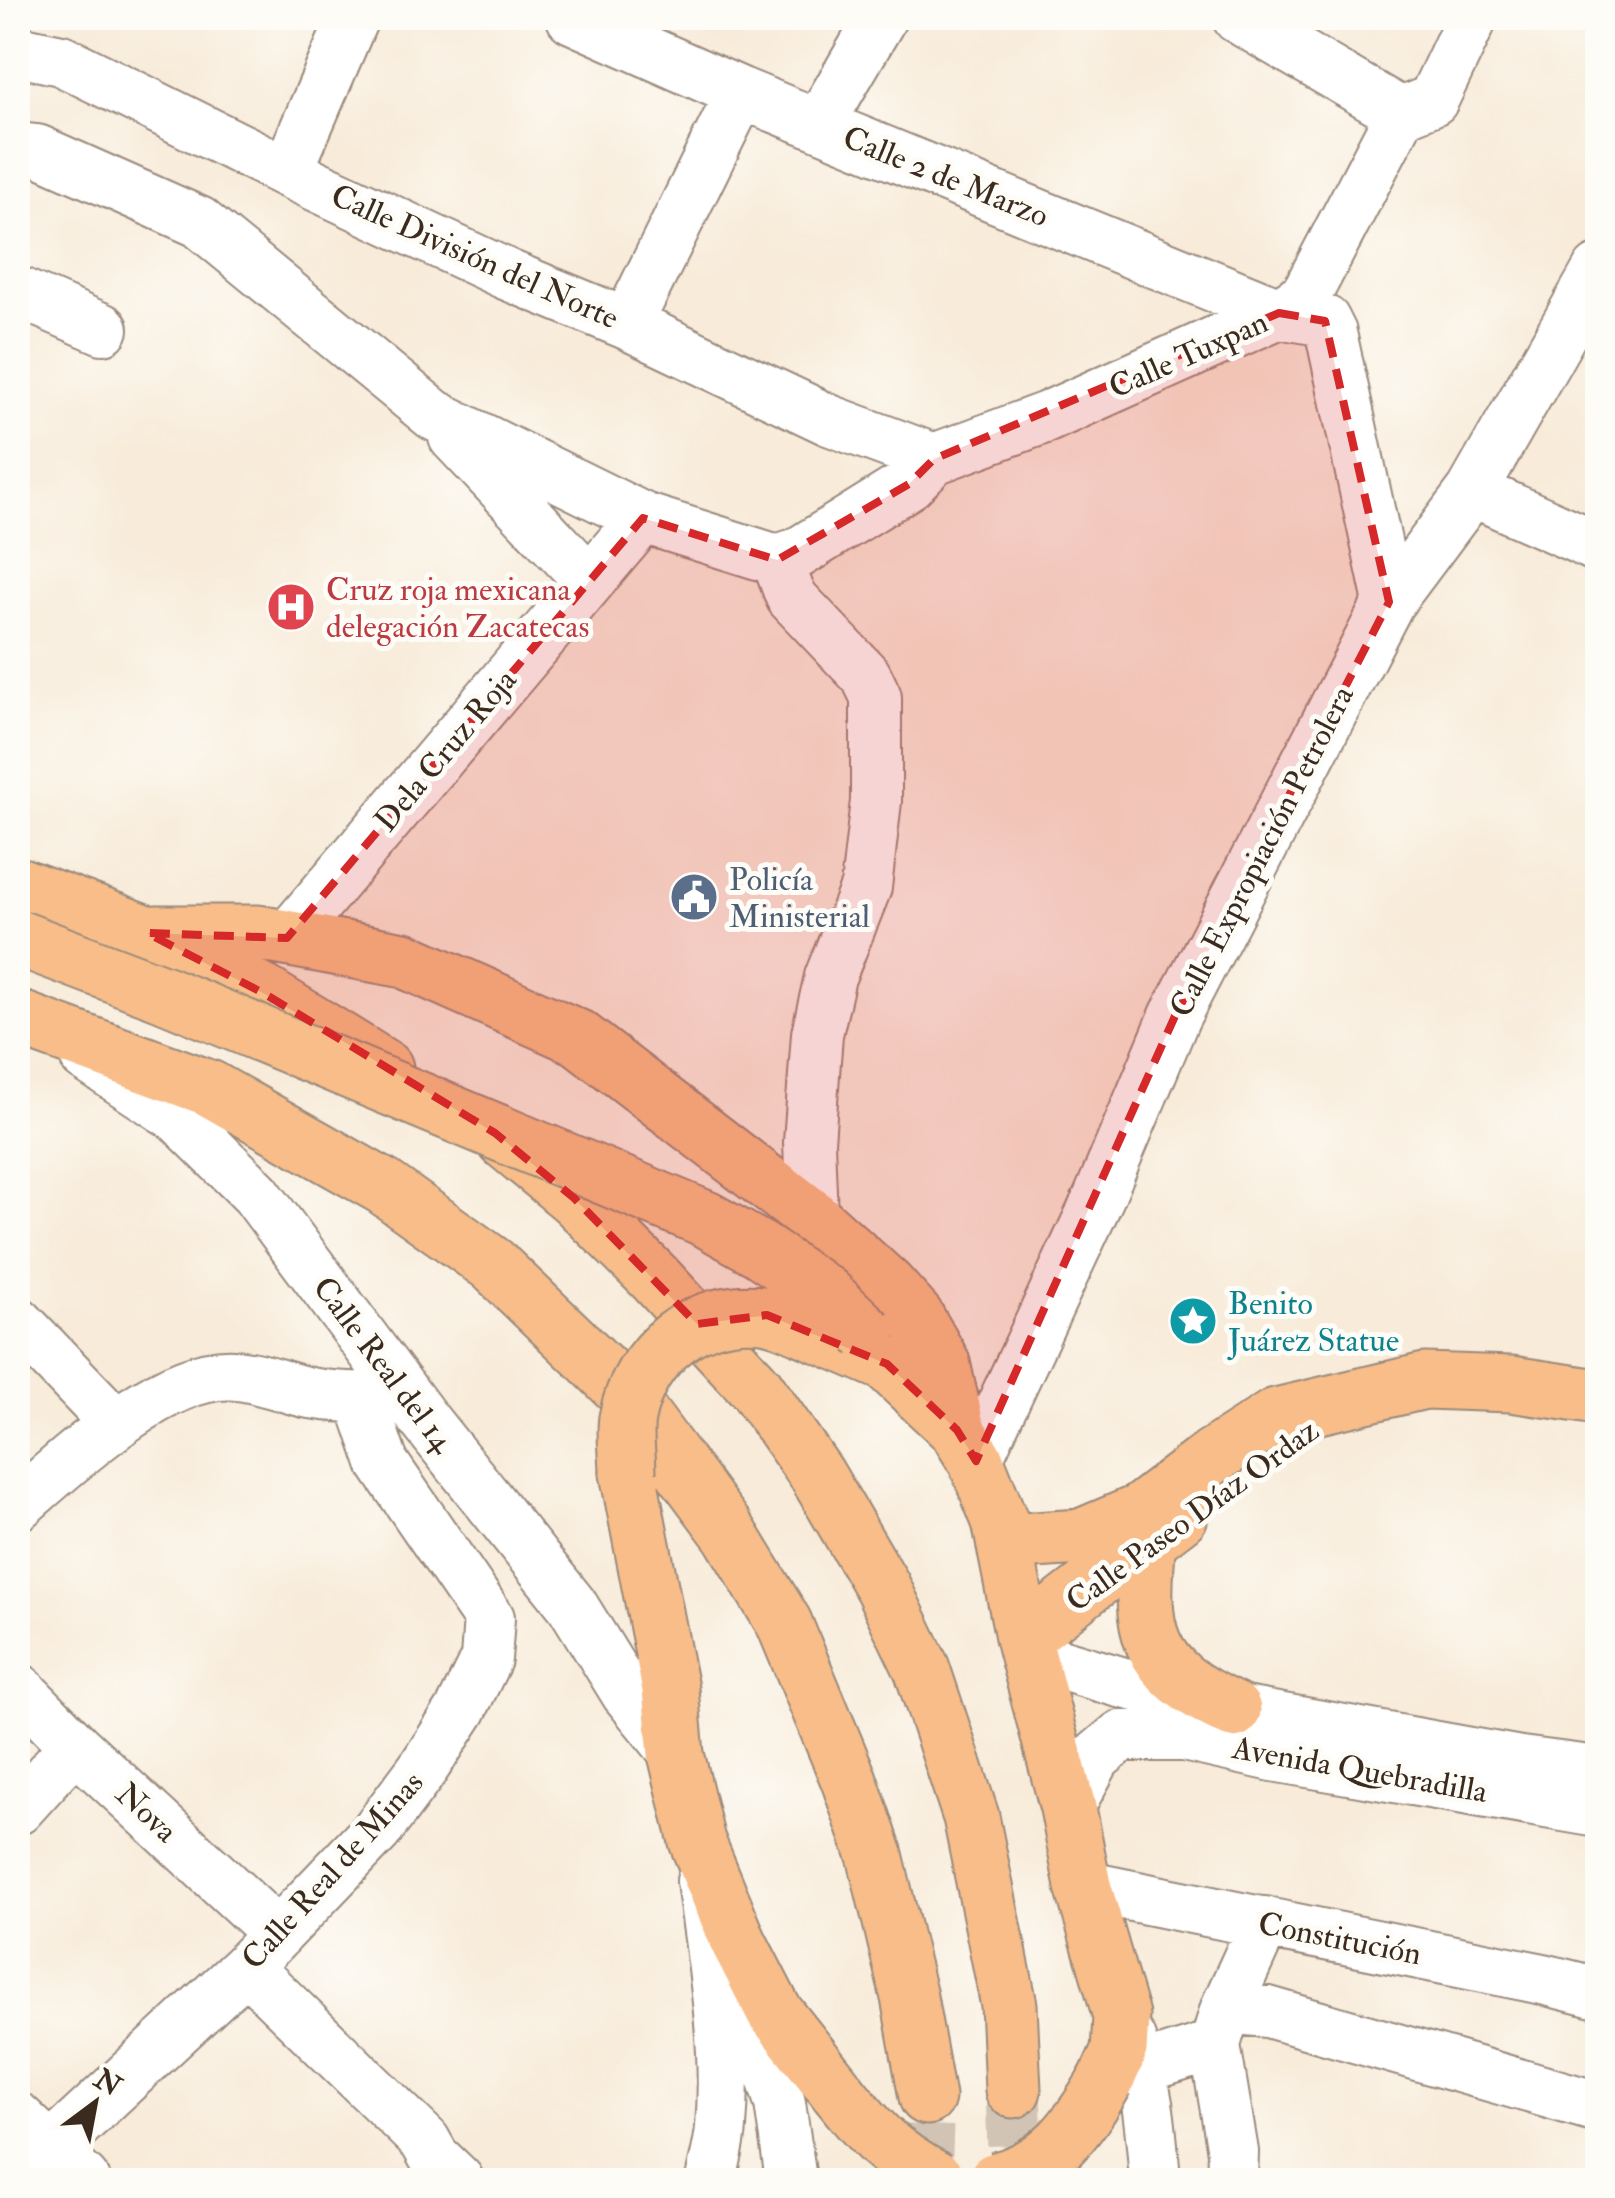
<svg xmlns="http://www.w3.org/2000/svg" width="1615" height="2198" font-family="'IM FELL Double Pica',serif">
	<rect width="100%" height="100%" fill="#fdfcf7"/>
	<filter id="ink" filterUnits="userSpaceOnUse"><feTurbulence type="fractalNoise" baseFrequency=".01" numOctaves="2"/><feDisplacementMap in="SourceGraphic" scale="20" xChannelSelector="R" yChannelSelector="G"/><feConvolveMatrix kernelMatrix="1 2 1 2 8 2 1 2 1" color-interpolation-filters="sRGB"/></filter>
	<filter id="wash" filterUnits="userSpaceOnUse"><feTurbulence type="fractalNoise" baseFrequency=".0048" numOctaves="4" result="noise"/><feDisplacementMap in="SourceGraphic" scale="40" xChannelSelector="R" yChannelSelector="G"/><feGaussianBlur stdDeviation="2.25" result="paint"/><feColorMatrix in="noise" values="0 0 0 0 0 0 0 0 0 0 0 0 0 0 0 0 0 1.4 0 .05"/><feComposite in="paint" operator="in"/></filter>
	<g filter="url(#wash)">
		<rect width="100%" height="100%" fill="#f8ebd9"/>
	</g>
	<g filter="url(#ink)">
		<g fill="none" stroke-linecap="round" stroke-linejoin="round">
			<path stroke="#d2c4b4" stroke-width="55" stroke-dasharray="55 28" stroke-linecap="butt" d="M 1013,2090 L 1016,2180
				M 924,2180 L 927,2097"/>
			<g stroke="#9a8a7c" stroke-width="54">
				<path id="minor" d="M 572,18 L 741,93 L 1279,313 L 1325,321 L 1331,333 L 1389,602
					M 1238,18 L 1401,113
					M 18,51 L 61,60 L 287,172 L 508,275 L 627,324 L 829,420 L 934,459
					M 819,124 L 881,18
					M 18,148 L 37,150 L 199,222 L 434,415 L 643,518 L 777,560
					M 287,172 L 353,18
					M 18,292 L 103,329
					M 627,324 L 741,93
					M 454,437 L 589,580
					M 1472,491 L 1598,547
					M 777,560 L 798,553 L 909,484 L 934,459 L 1047,417 L 1279,313 L 1306,295 L 1401,113 L 1433,100 L 1472,18
					M 777,560 L 791,597 L 866,676 L 876,697 L 876,801 L 866,887 L 830,977 L 817,1034 L 809,1142 L 812,1217
					M 287,938 L 643,518
					M 85,1056 L 178,1117 L 256,1194 L 421,1416 L 572,1605 L 627,1694 L 676,1754
					M 18,1322 L 114,1422
					M 976,1461 L 1099,1197 L 1175,1016 L 1389,602 L 1472,491 L 1598,270
					M 18,1505 C 67,1462 167,1368 236,1375 C 261,1377 286,1388 310,1393 C 338,1398 366,1398 394,1397
					M 1029,1655 L 1120,1682 L 1233,1710 L 1521,1762 L 1598,1772
					M 18,1688 L 75,1746 L 278,1934
					M 1068,1808 L 1096,1757 L 1121,1736 L 1184,1736 L 1273,1756 L 1598,1812
					M 18,1809 L 75,1746
					M 702,1881 C 713,1962 728,2046 721,2127 C 720,2145 714,2163 711,2180
					M 1083,1886 L 1543,1979 L 1598,1993
					M 246,1967 L 425,2141 L 434,2157 L 458,2180
					M 744,1967 L 756,2028 L 780,2103 L 791,2180
					M 1226,2008 L 1268,2012 L 1598,2107
					M 1217,2038 L 1226,2008 L 1265,1922
					M 1130,2039 C 1148,2085 1151,2131 1155,2180
					M 1142,2068 L 1215,2045 L 1233,2152 L 1232,2180
					M 18,2118 L 84,2180
					M 18,2179 L 246,1967 L 377,1830 L 422,1770 L 461,1710 L 486,1659 L 489,1618 L 383,1463 L 361,1399"/>
			</g>
			<g stroke="#9a8a7c" stroke-width="59">
				<path id="major" d="M 18,885 L 147,933 L 265,994 L 385,1068
					M 155,933 L 258,933 L 404,960 L 579,1038 L 812,1217 L 887,1285 L 916,1317 L 942,1363 L 957,1430
					M 18,1018 L 209,1088 L 384,1187 L 492,1264 L 623,1390 L 730,1534 L 784,1623 L 849,1780 L 875,1855 L 909,1997 L 927,2097
					M 505,1141 L 574,1198 L 655,1278 L 756,1388 L 817,1475 L 882,1586 L 922,1669 L 971,1817 L 1009,2005 L 1013,2090
					M 822,1336 L 887,1364 L 957,1430 L 976,1461 L 1000,1521 L 1023,1637 L 1068,1808 L 1083,1886 L 1121,2016 L 1119,2051 L 1106,2080
					M 628,1473 L 670,1689 L 676,1754 L 697,1841 L 739,1943 L 774,2011 L 838,2092
					M 1148,1540 C 1139,1632 1144,1669 1233,1710
					M 1004,1542 L 1081,1537 L 1140,1512 L 1212,1457 L 1276,1416 L 1425,1381 L 1511,1384 L 1598,1397
					M 1023,1637 L 1180,1516"/>
			</g>
			<use href="#minor" stroke="#fff" stroke-width="50"/>
			<use href="#major" stroke="#f8bd88" stroke-width="55"/>
			<g stroke="#9a8a7c" stroke-width="59" stroke-linecap="butt">
				<path id="major-bridge" d="M 18,938 L 165,994 L 706,1219 L 759,1249 L 825,1293 L 868,1334
					M 628,1473 C 628,1455 624,1435 627,1418 C 640,1352 696,1307 763,1314 C 783,1317 804,1329 822,1336
					M 838,2092 C 872,2135 889,2154 937,2180
					M 996,2180 C 1050,2168 1080,2125 1106,2080"/>
			</g>
			<use href="#major-bridge" stroke="#f8bd88" stroke-width="55"/>
		</g>
	</g>
	<path fill="#d62828" fill-opacity="0.2" stroke="#d62828" stroke-width="8" stroke-dasharray="20 12" stroke-linejoin="round" d="M 1279,313 L 1325,321 L 1389,602 L 1175,1016 L 976,1461 L 957,1430 L 887,1364 L 767,1315 L 697,1324 L 574,1198 L 495,1133 L 265,994 L 147,933 L 287,938 L 643,518 L 777,560 L 909,484 L 934,459 Z"/>
	<defs>
		<g id="hospital-disc" transform="scale(2.5)"><circle r="9.5" fill="#e0444e" stroke="#fdfcf7"/><path d="M-5-5h3v3.5h4V-5h3V5h-3V1.5h-4V5h-3Z" fill="#fff"/></g>
		<g id="civic-disc" transform="scale(2.5)"><circle r="9.5" fill="#5c6f8a" stroke="#fdfcf7"/><path d="M-.6-6.5H3V-4.5H.6V-3L4-1V1h2V6H-6V1h2V-1L-.6-3ZM-1.2 2.5V6h2.4V2.5Z" fill="#fff"/></g>
		<g id="sight-disc" transform="scale(2.5)"><circle r="9.5" fill="#0f9aa8" stroke="#fdfcf7"/><path d="M0-6L1.8-2.2L6-1.7L2.9 1.2L3.7 5.4L0 3.3L-3.7 5.4L-2.9 1.2L-6-1.7L-1.8-2.2Z" fill="#fff"/></g>
	</defs>
	<g fill-rule="evenodd">
		<use href="#hospital-disc" x="291" y="607"/>
		<use href="#civic-disc" x="694" y="897"/>
		<use href="#sight-disc" x="1193" y="1321"/>
	</g>
	<g text-anchor="middle" stroke-width="10" stroke-linejoin="round" paint-order="stroke">
		<g font-size="32" fill="#3b2a1e" stroke="#fdfcf7">
			<text transform="translate(946 176) rotate(22)" y="11">Calle 2 de Marzo</text>
			<text transform="translate(475 256) rotate(24)" y="11">Calle División del Norte</text>
			<text transform="translate(1188 354) rotate(-24)" y="11">Calle Tuxpan</text>
			<text transform="translate(445 750) rotate(-50)" y="11">Dela Cruz Roja</text>
			<text transform="translate(1261 851) rotate(-63)" y="11">Calle Expropiación Petrolera</text>
			<text transform="translate(384 1364) rotate(53)" y="11">Calle Real del 14</text>
			<text transform="translate(1192 1515) rotate(-36)" y="11">Calle Paseo Díaz Ordaz</text>
			<text transform="translate(1360 1769) rotate(10)" y="11">Avenida Quebradilla</text>
			<text transform="translate(147 1812) rotate(43)" y="11">Nova</text>
			<text transform="translate(332 1870) rotate(-48)" y="11">Calle Real de Minas</text>
			<text transform="translate(1340 1938) rotate(11)" y="11">Constitución</text>
		</g>
		<g font-size="32" fill="#be3a42" stroke="#fdfcf7" text-anchor="start">
			<text x="326" y="600">Cruz roja mexicana<tspan x="326" dy="37">delegación Zacatecas</tspan></text>
		</g>
		<g font-size="32" fill="#4e5e75" stroke="#fdfcf7" text-anchor="start">
			<text x="729" y="890">Policía<tspan x="729" dy="37">Ministerial</tspan></text>
		</g>
		<g font-size="32" fill="#0d838f" stroke="#fdfcf7" text-anchor="start">
			<text x="1228" y="1314">Benito<tspan x="1228" dy="37">Juárez Statue</tspan></text>
		</g>
	</g>
	<rect width="1615" height="2198" fill="none" stroke="#fdfcf7" stroke-width="60"/>
	<g transform="translate(95 2103) rotate(32)" stroke="#fdfcf7" stroke-width="8" paint-order="stroke">
	<path d="M0-8L18 38L0 25L-18 38Z" fill="#3b2a1e"/>
	<text y="-15" font-size="28" font-weight="bold" text-anchor="middle" fill="#3b2a1e">N</text>
	</g>
</svg>
